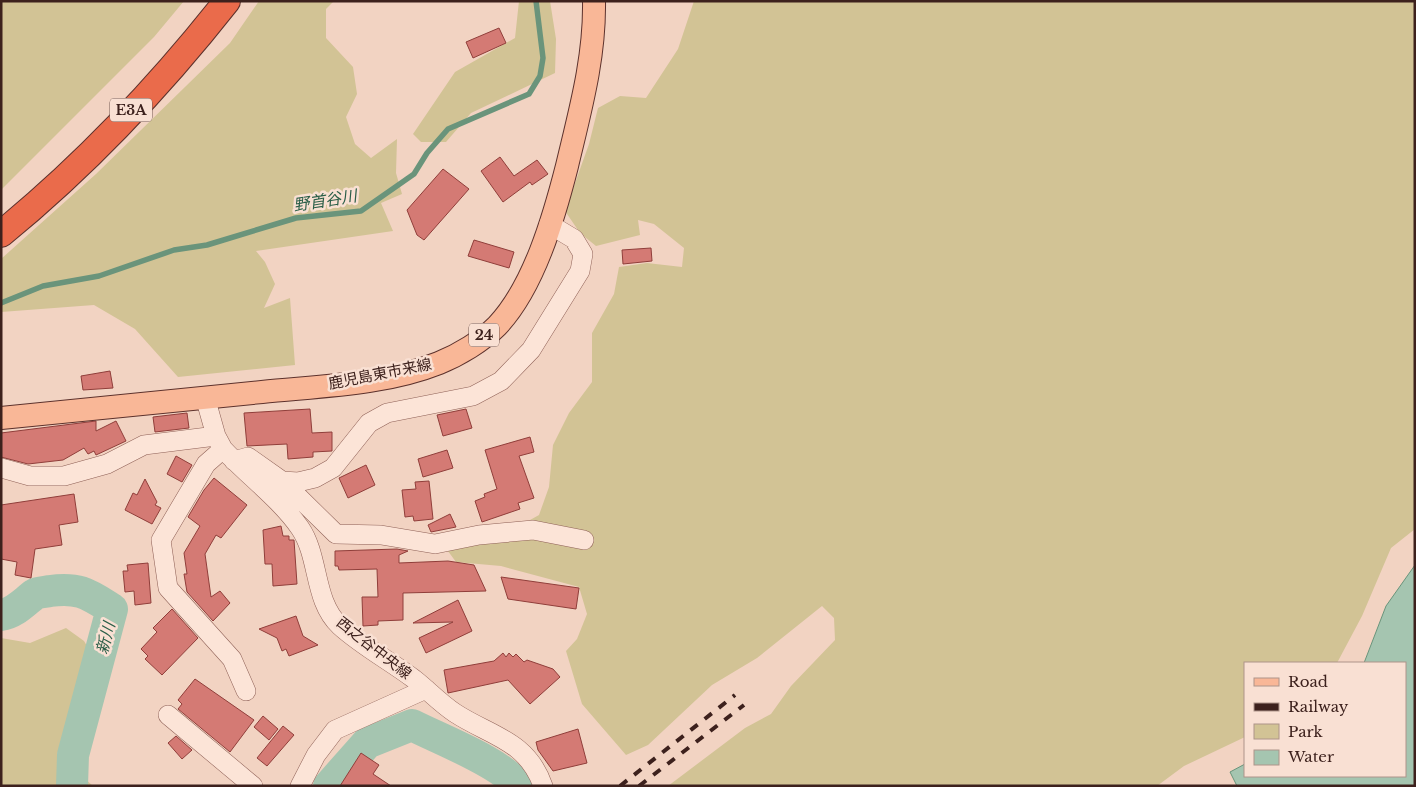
<svg xmlns="http://www.w3.org/2000/svg" width="1416" height="787" font-family="'Libre Baskerville','Noto Sans JP',serif">
	<rect width="100%" height="100%" fill="#f2d3c2"/>
	<path fill="#d2c395" d="M 1,1 L 184,1 L 154,37 L 1,190 Z
		M 259,1 L 334,1 L 326,9 L 326,38 L 353,67 L 357,94 L 346,117 L 355,144 L 371,158 L 397,139 L 396,173 L 402,194 L 381,203 L 393,231 L 256,251 L 265,262 L 275,284 L 264,308 L 290,298 L 295,365 L 178,377 L 135,329 L 94,305 L 1,312 L 1,259 L 96,174 L 230,43 Z
		M 519,1 L 550,1 L 556,39 L 555,73 L 471,113 L 446,142 L 421,142 L 413,134 L 455,72 L 515,38 Z
		M 694,1 L 1415,1 L 1415,529 L 1391,548 L 1362,616 L 1337,663 L 1245,663 L 1245,737 L 1184,766 L 1157,786 L 668,786 L 745,728 L 771,714 L 791,686 L 835,640 L 834,618 L 822,606 L 757,658 L 712,685 L 648,745 L 626,755 L 582,704 L 566,651 L 577,639 L 587,614 L 579,587 L 501,566 L 456,562 L 445,547 L 503,535 L 539,515 L 549,487 L 553,445 L 569,413 L 592,382 L 592,333 L 614,294 L 619,267 L 647,263 L 682,267 L 684,248 L 654,224 L 638,220 L 640,235 L 596,246 L 580,233 L 565,211 L 589,144 L 598,108 L 620,96 L 646,98 L 678,49 Z
		M 66,628 L 84,641 L 98,664 L 57,754 L 93,786 L 1,786 L 1,638 L 30,643 Z"/>
	<path fill="#a5c5b0" stroke="#6a947b" d="M 1415,565 L 1415,786 L 1237,786 L 1230,772 L 1245,764 L 1245,776 L 1405,776 L 1405,663 L 1364,663 L 1386,606 Z"/>
	<g fill="none" stroke-linecap="round" stroke-linejoin="round">
		<path stroke="#6a947b" stroke-width="5.5" d="M 1,303 L 43,286 L 99,276 L 174,250 L 207,245 L 296,218 L 361,211 L 414,174 L 427,153 L 448,129 L 529,94 L 540,76 L 543,58 L 536,1"/>
		<path stroke="#a5c5b0" stroke-width="32" d="M 1,615 C 15,613 24,602 35,594 C 39,592 45,592 50,591 C 79,587 88,594 112,609 L 73,755 L 72,786
			M 329,786 L 367,743 L 412,725 C 437,738 505,764 517,786"/>
	</g>
	<path fill="#d47a74" stroke="#903e3a" d="M 499,28 L 506,43 L 473,58 L 466,42 Z
		M 500,157 L 514,176 L 537,160 L 548,174 L 532,185 L 530,182 L 503,202 L 481,171 Z
		M 443,169 L 469,189 L 424,240 L 417,235 L 407,210 Z
		M 474,240 L 514,252 L 509,268 L 468,256 Z
		M 651,248 L 652,261 L 623,264 L 622,250 Z
		M 110,371 L 113,388 L 83,390 L 81,376 Z
		M 310,409 L 312,433 L 332,432 L 332,451 L 313,452 L 313,457 L 288,459 L 287,444 L 247,446 L 244,413 Z
		M 466,409 L 472,428 L 443,436 L 437,415 Z
		M 187,413 L 189,428 L 155,432 L 153,417 Z
		M 96,421 L 96,431 L 116,421 L 126,441 L 96,455 L 94,451 L 88,454 L 84,448 L 63,460 L 28,464 L 1,457 L 1,433 Z
		M 530,437 L 534,452 L 519,456 L 534,498 L 518,503 L 520,509 L 482,522 L 475,501 L 485,497 L 484,494 L 497,489 L 485,450 Z
		M 447,450 L 453,468 L 423,477 L 418,459 Z
		M 176,456 L 192,465 L 182,482 L 167,474 Z
		M 366,465 L 375,485 L 348,498 L 339,478 Z
		M 214,478 L 247,505 L 221,538 L 216,535 L 205,554 L 211,597 L 220,591 L 230,603 L 213,621 L 187,592 L 184,574 L 187,574 L 184,553 L 200,526 L 188,517 L 204,490 Z
		M 145,479 L 157,502 L 155,505 L 161,508 L 152,524 L 125,510 L 133,493 L 137,495 Z
		M 429,481 L 433,519 L 414,521 L 413,516 L 405,517 L 402,490 L 416,489 L 415,482 Z
		M 74,494 L 78,522 L 59,525 L 62,545 L 35,549 L 31,578 L 15,575 L 17,562 L 1,559 L 1,505 Z
		M 450,514 L 456,527 L 431,532 L 428,525 Z
		M 281,526 L 283,536 L 289,536 L 289,540 L 294,540 L 297,584 L 273,586 L 272,564 L 265,564 L 263,530 Z
		M 397,549 L 408,551 L 399,555 L 399,563 L 448,561 L 474,565 L 486,591 L 403,593 L 403,620 L 378,621 L 378,625 L 363,626 L 362,597 L 378,597 L 377,569 L 339,570 L 338,566 L 335,566 L 335,551 Z
		M 148,563 L 151,603 L 135,605 L 134,591 L 125,592 L 123,571 L 128,571 L 127,565 Z
		M 501,577 L 579,588 L 576,609 L 508,599 Z
		M 458,600 L 472,631 L 426,653 L 419,638 L 453,622 L 413,623 Z
		M 172,609 L 198,638 L 162,675 L 145,659 L 148,656 L 141,649 L 157,632 L 153,628 Z
		M 296,616 L 303,636 L 318,645 L 289,656 L 286,649 L 282,651 L 277,638 L 259,629 Z
		M 503,653 L 506,657 L 509,653 L 513,657 L 516,654 L 524,662 L 527,660 L 553,669 L 560,677 L 530,704 L 508,680 L 448,693 L 444,670 L 494,661 Z
		M 195,679 L 254,720 L 230,752 L 178,709 L 182,704 L 178,700 Z
		M 263,716 L 278,729 L 269,740 L 254,727 Z
		M 283,726 L 294,735 L 267,766 L 257,758 Z
		M 578,729 L 587,763 L 553,771 L 538,750 L 536,742 Z
		M 176,736 L 192,750 L 182,759 L 168,743 Z
		M 361,753 L 379,765 L 373,774 L 391,786 L 340,786 Z"/>
	<g fill="none" stroke-linecap="round" stroke-linejoin="round">
		<g stroke="#8f6157" stroke-width="20">
			<path id="minor" d="M 205,397 L 216,436 L 223,449 C 247,475 280,499 300,528 C 320,557 313,601 340,626 C 362,646 390,661 414,679 C 428,690 440,703 455,713 C 490,736 527,740 543,786
				M 223,449 L 206,464 L 161,540 L 168,588 L 232,659 L 246,691
				M 234,461 L 248,457 L 282,481 L 298,482 L 315,478 L 333,468 L 369,423 L 387,413 L 473,396 L 501,381 L 531,350 L 580,271 L 583,254 L 574,239 L 549,224
				M 1,468 L 30,476 L 64,476 L 107,464 L 144,445 L 216,436
				M 282,481 L 336,534 L 381,535 L 435,544 L 479,535 L 533,530 L 584,540
				M 168,715 L 253,786
				M 300,786 L 316,755 L 335,730 L 426,689"/>
		</g>
		<g stroke="#5c312c" stroke-width="24">
			<path id="major" d="M 1,418 C 88,409 175,400 262,392 C 320,386 384,385 439,363 C 459,355 482,341 497,326 C 534,287 554,217 567,166 C 580,111 595,58 594,1"/>
		</g>
		<g stroke="#5c312c" stroke-width="28">
			<path id="highway" d="M 1,234 C 84,166 160,86 227,1"/>
		</g>
		<use href="#minor" stroke="#fce4d7" stroke-width="19"/>
		<use href="#major" stroke="#f9b797" stroke-width="22"/>
		<use href="#highway" stroke="#ea6b4b" stroke-width="26"/>
		<path stroke="#3d211d" stroke-width="4" stroke-dasharray="9 9" stroke-linecap="butt" d="M 620,786 L 735,695
			M 639,786 L 744,705"/>
	</g>
	<g text-anchor="middle" stroke-width="5" stroke-linejoin="round" paint-order="stroke">
		<g fill="#f9e0d3" stroke="#755a54" stroke-width="1">
			<rect x="110" y="98.5" width="42" height="23" rx="4"/>
			<rect x="469" y="323.5" width="30" height="23" rx="4"/>
		</g>
		<g font-size="14" font-weight="bold" fill="#3d211d">
			<text x="131" y="115">E3A</text>
			<text x="484" y="340">24</text>
		</g>
		<g font-size="15" fill="#3d211d" stroke="#f9e0d3">
			<text transform="translate(380 374) rotate(-11)" y="5">鹿児島東市来線</text>
			<text transform="translate(374 648) rotate(38)" y="5">西之谷中央線</text>
		</g>
		<g font-size="16" font-style="italic" fill="#2b5e48" stroke="#f9e0d3">
			<text transform="translate(325 200) rotate(-9)" y="6">野首谷川</text>
			<text transform="translate(105 638) rotate(-75)" y="6">新川</text>
		</g>
	</g>
	<rect width="1416" height="787" fill="none" stroke="#3d211d" stroke-width="5"/>
	<rect x="1244" y="662" width="162" height="115" fill="#f9e0d3" stroke="#ae948a"/>
	<rect x="1254" y="678" width="25" height="8" fill="#f9b797" stroke="#ae948a"/>
	<text x="1288" y="687" font-size="15" fill="#3d211d">Road</text>
	<rect x="1254" y="703" width="25" height="8" fill="#3d211d" stroke="#ae948a"/>
	<text x="1288" y="712" font-size="15" fill="#3d211d">Railway</text>
	<rect x="1254" y="724" width="25" height="15" fill="#d2c395" stroke="#ae948a"/>
	<text x="1288" y="737" font-size="15" fill="#3d211d">Park</text>
	<rect x="1254" y="750" width="25" height="15" fill="#a5c5b0" stroke="#ae948a"/>
	<text x="1288" y="762" font-size="15" fill="#3d211d">Water</text>
</svg>
